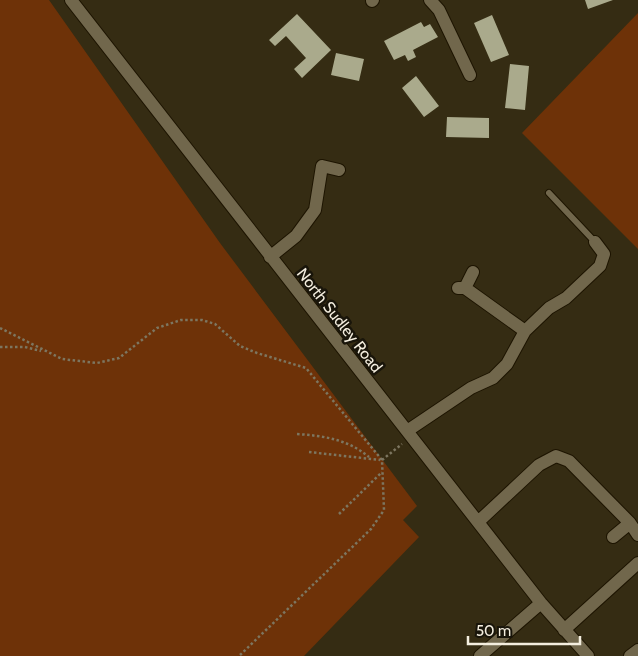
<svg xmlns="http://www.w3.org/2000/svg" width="638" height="656" font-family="Cabin,sans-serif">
	<rect width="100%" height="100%" fill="#352c13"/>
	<path fill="#6e3208" d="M 0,0 L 49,0 L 220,243 L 417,506 L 403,520 L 419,537 L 304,656 L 0,656 Z
		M 638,13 L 638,249 L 522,133 Z"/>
	<path fill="#aaaa8c" d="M 585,0 L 613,0 L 588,9 Z
		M 297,14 L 331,50 L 302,78 L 294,69 L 306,58 L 286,36 L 275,46 L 269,40 Z
		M 492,15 L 509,55 L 491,62 L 474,23 Z
		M 421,22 L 424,27 L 430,24 L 438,37 L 413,50 L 416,57 L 408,61 L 405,55 L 394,60 L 384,41 Z
		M 336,53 L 364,59 L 359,81 L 331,75 Z
		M 510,64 L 529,66 L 525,110 L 505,108 Z
		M 416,76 L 439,106 L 424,117 L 402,88 Z
		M 447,117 L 489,118 L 489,138 L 446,137 Z"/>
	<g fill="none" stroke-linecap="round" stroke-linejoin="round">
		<g stroke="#1d1400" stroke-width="8">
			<path id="lane" d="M 549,193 L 595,242"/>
		</g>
		<g stroke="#1d1400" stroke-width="14">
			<path id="street" d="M 71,0 L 541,603 L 588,656
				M 430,0 L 439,10 L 470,75
				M 372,1 L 373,0
				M 270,257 L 296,236 L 315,210 L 322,166 L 339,170
				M 458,288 L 465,288 L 473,272
				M 465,288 L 525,331
				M 407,431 L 471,388 L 493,378 L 507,364 L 525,331 L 549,308 L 566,298 L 600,266 L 604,254 L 595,242
				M 478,522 L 539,465 L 556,456 L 569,461 L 630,523 L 638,535
				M 613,537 L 630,523
				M 564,630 L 638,563
				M 480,656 L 541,603
				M 630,656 L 638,650"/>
		</g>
		<path stroke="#7d7660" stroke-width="2.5" stroke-dasharray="2.5 2.5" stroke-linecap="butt" d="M 0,328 L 62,359 L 97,363 L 119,358 L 157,328 L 181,320 L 202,320 L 215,324 L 240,346 L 257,353 L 306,368 L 382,460 L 384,510 L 371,529 L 239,656
			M 0,347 L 25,347 L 41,351
			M 297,434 C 324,436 347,439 369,457
			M 309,452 L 380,460
			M 382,460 L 402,444
			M 339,514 L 382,472"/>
		<use href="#lane" stroke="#71674c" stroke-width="6"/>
		<use href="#street" stroke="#71674c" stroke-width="12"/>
	</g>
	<g text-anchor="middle" stroke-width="5" stroke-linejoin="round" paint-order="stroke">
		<g font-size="16" fill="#f4eedf" stroke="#19150a">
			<text transform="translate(340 320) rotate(52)" y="6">North Sudley Road</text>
		</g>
	</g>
	<path d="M468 636v8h112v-8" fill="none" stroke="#f4eedf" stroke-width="2.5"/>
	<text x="476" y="636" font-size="15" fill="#f4eedf" stroke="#19150a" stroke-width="4" paint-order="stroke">50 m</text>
</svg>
